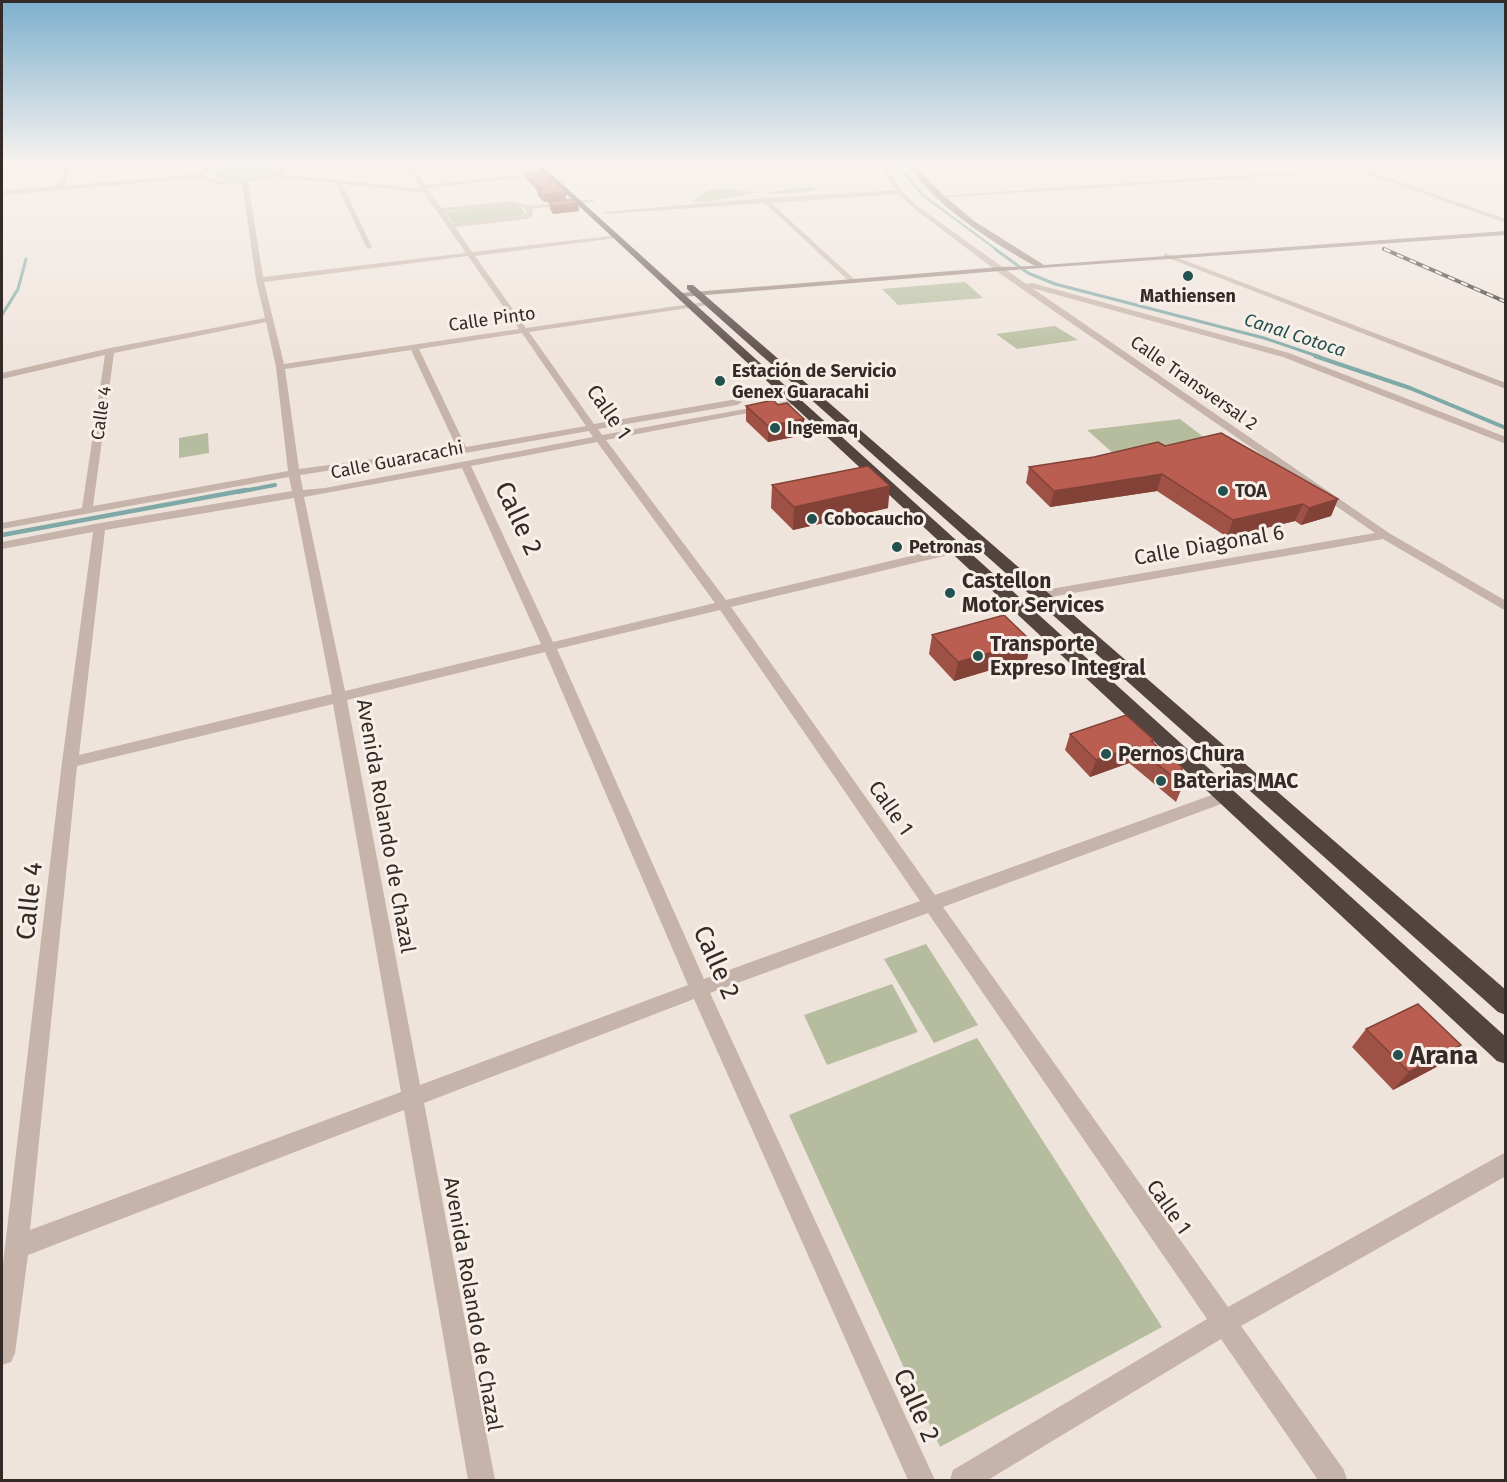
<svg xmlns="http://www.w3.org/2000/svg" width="1507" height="1482" font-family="'Fira Sans',sans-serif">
	<rect width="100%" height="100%" fill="#efe4dc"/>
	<path fill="#b6bd9e" d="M 240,165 L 265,165 L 276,169 C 264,181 224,185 211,175 L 219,169 Z
		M 809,187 L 818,189 C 795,197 771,191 748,194 C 730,197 711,204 692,201 L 708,190 L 730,189 L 762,193 Z
		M 513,204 L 520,205 L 526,215 L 459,223 L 453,223 L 445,212 Z
		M 965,282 L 983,298 L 898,305 L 882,289 Z
		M 1055,326 L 1078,340 L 1017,349 L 996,334 Z
		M 1180,419 L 1210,442 L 1114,454 L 1087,430 Z
		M 208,433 L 209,453 L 179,458 L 179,438 Z
		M 926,944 L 978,1025 L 934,1043 L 884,959 Z
		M 892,984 L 918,1032 L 827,1065 L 804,1015 Z
		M 977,1038 L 1162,1327 L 940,1447 L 789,1115 Z"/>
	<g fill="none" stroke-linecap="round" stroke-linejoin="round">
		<path stroke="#7ea9a6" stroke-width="2" d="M 897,165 L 924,196 L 997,250"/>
		<path stroke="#7ea9a6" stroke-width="3" d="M 995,249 L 1028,273 L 1055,284 L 1264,338 L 1320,357
			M 2,315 L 18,289 L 26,259"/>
		<path stroke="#7ea9a6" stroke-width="4" d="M 1315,356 L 1410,388 L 1506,428
			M 238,492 L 275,485"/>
		<path stroke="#7ea9a6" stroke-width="4.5" d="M 2,535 L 246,490"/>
		<path fill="#c6b3a9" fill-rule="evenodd" d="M 67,165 L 72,165 L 64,186 L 198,174 L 204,169 L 182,165 L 213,167 L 230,165 L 208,171 L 204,176 C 225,187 257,179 279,171 L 280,169 L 275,165 L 281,165 L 286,168 L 281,174 L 422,189 L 406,165 L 410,165 L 425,185 L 545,172 L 547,175 L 427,188 L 441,208 L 512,201 L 529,206 L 595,199 L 593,202 L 532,209 L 533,216 L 527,219 L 455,227 L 472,252 L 619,235 L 617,238 L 475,256 L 526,328 L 711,301 L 711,305 L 708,305 L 529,332 L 594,424 L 737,399 L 742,402 L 737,405 L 598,429 L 602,435 L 799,399 L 799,403 L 796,404 L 606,440 L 726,600 L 957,545 L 963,549 L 961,552 L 731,607 L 935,895 L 1220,792 L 1232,792 L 1234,796 L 1232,800 L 943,907 L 1228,1307 L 1506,1152 L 1506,1176 L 1241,1326 L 1344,1470 L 1347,1480 L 1318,1480 L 1221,1339 L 988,1480 L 950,1480 L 953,1470 L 1207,1319 L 928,913 L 710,993 L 935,1480 L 908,1480 L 694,999 L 424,1103 L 495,1480 L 468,1480 L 404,1110 L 28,1255 L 15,1353 L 11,1362 L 2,1365 L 2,1272 L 62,762 L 93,532 L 2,549 L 2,542 L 100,523 L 292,491 L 289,477 L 2,529 L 2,523 L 82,508 L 105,355 L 2,379 L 2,373 L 110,348 L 265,318 L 256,280 L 242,183 L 217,184 L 199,178 L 2,195 L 2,191 L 58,186 ZM 274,177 L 336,183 L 366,247 L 369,249 L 372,247 L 342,184 L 424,193 L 466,253 L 263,277 L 248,182 ZM 512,205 L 524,207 L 527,215 L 452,224 L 444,211 ZM 468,256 L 519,329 L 284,364 L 264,282 ZM 266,322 L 276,367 L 288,471 L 93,506 L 114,353 ZM 522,333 L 586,426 L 466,447 L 419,349 ZM 411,350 L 457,448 L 299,469 L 285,369 ZM 589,431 L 593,437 L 325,488 L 303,490 L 300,475 L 359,466 L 431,459 ZM 597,442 L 715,603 L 553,642 L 471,466 ZM 462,468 L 541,644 L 345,691 L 304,497 ZM 294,498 L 332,694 L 79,755 L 105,530 ZM 720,610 L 920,901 L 704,979 L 557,649 ZM 545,652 L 688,985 L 420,1085 L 347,700 ZM 333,704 L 401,1092 L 30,1230 L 77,766 Z
			M 879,165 L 884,165 L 902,191 L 916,205 L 1026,284 L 1032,283 L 1289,353 L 1506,437 L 1506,444 L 1283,357 L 1032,288 L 1389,533 L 1506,601 L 1506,611 L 1383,539 L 1039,599 L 1035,598 L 1033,595 L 1035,592 L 1039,591 L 1375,533 L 1002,275 L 912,207 L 899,194 L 771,203 L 854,279 L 851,283 L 765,203 L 607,214 L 604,212 L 765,198 L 896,190 Z
			M 1393,165 L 1413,165 L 1365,170 L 1506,219 L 1506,223 L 1362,172 L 1362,170 L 939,198 L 936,196 Z
			M 1165,253 L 1506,383 L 1506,389 L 1163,256 Z"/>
		<path fill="#99837b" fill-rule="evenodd" d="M 909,165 L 914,165 L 942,194 L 974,221 L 1044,265 L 1506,231 L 1506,235 L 1000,271 L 681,297 L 677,295 L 681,293 L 1000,267 L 1035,266 C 995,244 932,204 909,165 Z"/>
		<path fill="#544440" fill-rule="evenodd" d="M 535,165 L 541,165 L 1506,1037 L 1506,1064 L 1497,1061 Z
			M 687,285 L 693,285 L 1506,990 L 1506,1015 L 1498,1012 L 687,289 Z"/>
		<g stroke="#342b28" stroke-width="2">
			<path id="rail-far1" d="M 1384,249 L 1387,250"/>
		</g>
		<g stroke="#342b28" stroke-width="4">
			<path id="rail" d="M 1384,249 L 1506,302"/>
		</g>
		<use href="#rail-far1" stroke="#f7efe8" stroke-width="1.5" stroke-dasharray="5" stroke-linecap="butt"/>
		<use href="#rail" stroke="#f7efe8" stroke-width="2" stroke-dasharray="7" stroke-linecap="butt"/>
	</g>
	<path fill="#9f5145" d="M 525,173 L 566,200 L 578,203 L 579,211 L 553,214 L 550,209 L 549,202 L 544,202 L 538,196 L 537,190 L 527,180 Z
		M 778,405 L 804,419 L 804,435 L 768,442 L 746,421 L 746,406 Z
		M 1165,446 L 1338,499 L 1331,516 L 1301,525 L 1295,521 L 1227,537 L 1157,491 L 1050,507 L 1026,483 L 1029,467 Z
		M 772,485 L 888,508 L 793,530 L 771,508 Z
		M 932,635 L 1031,641 L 1027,659 L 954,681 L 929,654 Z
		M 1070,734 L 1154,740 L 1153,743 L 1183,785 L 1176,802 L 1129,763 L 1090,777 L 1065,750 Z
		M 1366,1029 L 1444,1063 L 1393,1090 L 1352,1047 Z"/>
	<path fill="#824238" d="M 566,192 L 566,200 L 544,202 L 543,195 Z
		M 578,203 L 579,211 L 553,214 L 552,206 Z
		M 804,419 L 804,435 L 768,442 L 768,426 Z
		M 1162,474 L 1157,491 L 1050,507 L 1054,491 Z
		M 890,486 L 888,508 L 793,530 L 794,507 Z
		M 1338,499 L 1331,516 L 1301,525 L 1309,508 Z
		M 1303,504 L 1295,521 L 1227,537 L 1233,520 Z
		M 1031,641 L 1027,659 L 954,681 L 958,662 Z
		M 1135,746 L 1129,763 L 1090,777 L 1096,760 Z
		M 1461,1045 L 1444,1063 L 1393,1090 L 1409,1072 Z"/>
	<path fill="#b95e50" stroke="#824238" stroke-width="1.5" d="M 540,171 L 566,192 L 543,195 L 537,189 L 542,188 L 525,173 Z
		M 573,199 L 578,203 L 552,206 L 549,202 Z
		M 773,400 L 778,405 L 787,403 L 804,419 L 768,426 L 746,406 Z
		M 1221,433 L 1338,499 L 1309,508 L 1303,504 L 1233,520 L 1162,474 L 1054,491 L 1029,467 L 1094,457 L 1158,442 L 1165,446 Z
		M 868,466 L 890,486 L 794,507 L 772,485 Z
		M 1004,615 L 1031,641 L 958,662 L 932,635 Z
		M 1126,715 L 1154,740 L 1151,741 L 1182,767 L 1183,785 L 1135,746 L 1096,760 L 1070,734 Z
		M 1418,1004 L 1461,1045 L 1409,1072 L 1366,1029 Z"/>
	<linearGradient id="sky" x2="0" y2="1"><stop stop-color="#7db0ce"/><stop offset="0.44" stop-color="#f8f3ef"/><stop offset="1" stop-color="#f8f3ef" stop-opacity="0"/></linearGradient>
	<rect width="1507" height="372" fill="url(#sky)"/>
	<g fill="#22514f" stroke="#f7efe8" stroke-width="2">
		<circle cx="1188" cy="276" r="6"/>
		<circle cx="720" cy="381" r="6"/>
		<circle cx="775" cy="428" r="6"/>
		<circle cx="1223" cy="491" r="6"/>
		<circle cx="812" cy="519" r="6"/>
		<circle cx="897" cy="547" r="6"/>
		<circle cx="950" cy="593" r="6"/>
		<circle cx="978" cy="656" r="6"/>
		<circle cx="1106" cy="754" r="6"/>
		<circle cx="1161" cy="781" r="6"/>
		<circle cx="1398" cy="1055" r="6"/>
	</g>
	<g text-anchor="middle" stroke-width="6" stroke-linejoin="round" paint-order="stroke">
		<g font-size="18" font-weight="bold" fill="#342b28" stroke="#f7efe8" text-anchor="start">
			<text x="1188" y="302" text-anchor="middle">Mathiensen</text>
			<text x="732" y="377">Estación de Servicio<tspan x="732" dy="21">Genex Guaracahi</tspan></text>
			<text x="787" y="434">Ingemaq</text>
			<text x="1235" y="497">TOA</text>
			<text x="824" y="525">Cobocaucho</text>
			<text x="909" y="553">Petronas</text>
		</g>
		<g font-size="18" fill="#342b28" stroke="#f7efe8">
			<text transform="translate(492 319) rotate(-8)" y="6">Calle Pinto</text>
			<text transform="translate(1194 383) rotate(35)" y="6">Calle Transversal 2</text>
			<text transform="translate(101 413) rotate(-82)" y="6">Calle 4</text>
			<text transform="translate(397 460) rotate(-11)" y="6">Calle Guaracachi</text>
		</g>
		<g font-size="18" font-style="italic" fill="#22514f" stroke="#f7efe8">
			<text transform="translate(1295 335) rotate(18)" y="6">Canal Cotoca</text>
		</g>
		<g font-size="21" fill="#342b28" stroke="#f7efe8">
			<text transform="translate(609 412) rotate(55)" y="7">Calle 1</text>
			<text transform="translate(1209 545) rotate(-10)" y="7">Calle Diagonal 6</text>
			<text transform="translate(891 808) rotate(55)" y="7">Calle 1</text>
			<text transform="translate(386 826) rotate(80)" y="7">Avenida Rolando de Chazal</text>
			<text transform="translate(1169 1207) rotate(55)" y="7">Calle 1</text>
			<text transform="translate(473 1304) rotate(80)" y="7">Avenida Rolando de Chazal</text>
		</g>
		<g font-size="21" font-weight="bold" fill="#342b28" stroke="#f7efe8" text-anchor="start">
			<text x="962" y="588">Castellon<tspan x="962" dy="24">Motor Services</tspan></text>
			<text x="990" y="651">Transporte<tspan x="990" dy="24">Expreso Integral</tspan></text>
			<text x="1118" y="761">Pernos Chura</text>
			<text x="1173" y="788">Baterias MAC</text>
		</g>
		<g font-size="26" fill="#342b28" stroke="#f7efe8">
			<text transform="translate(519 518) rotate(65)" y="9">Calle 2</text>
			<text transform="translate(29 901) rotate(-84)" y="9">Calle 4</text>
			<text transform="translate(717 962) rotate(66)" y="9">Calle 2</text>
			<text transform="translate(917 1405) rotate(66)" y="9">Calle 2</text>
		</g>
		<g font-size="26" font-weight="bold" fill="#342b28" stroke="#f7efe8" text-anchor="start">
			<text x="1410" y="1064">Arana</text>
		</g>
	</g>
	<rect width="1507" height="1482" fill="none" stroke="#342b28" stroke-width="6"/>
</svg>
